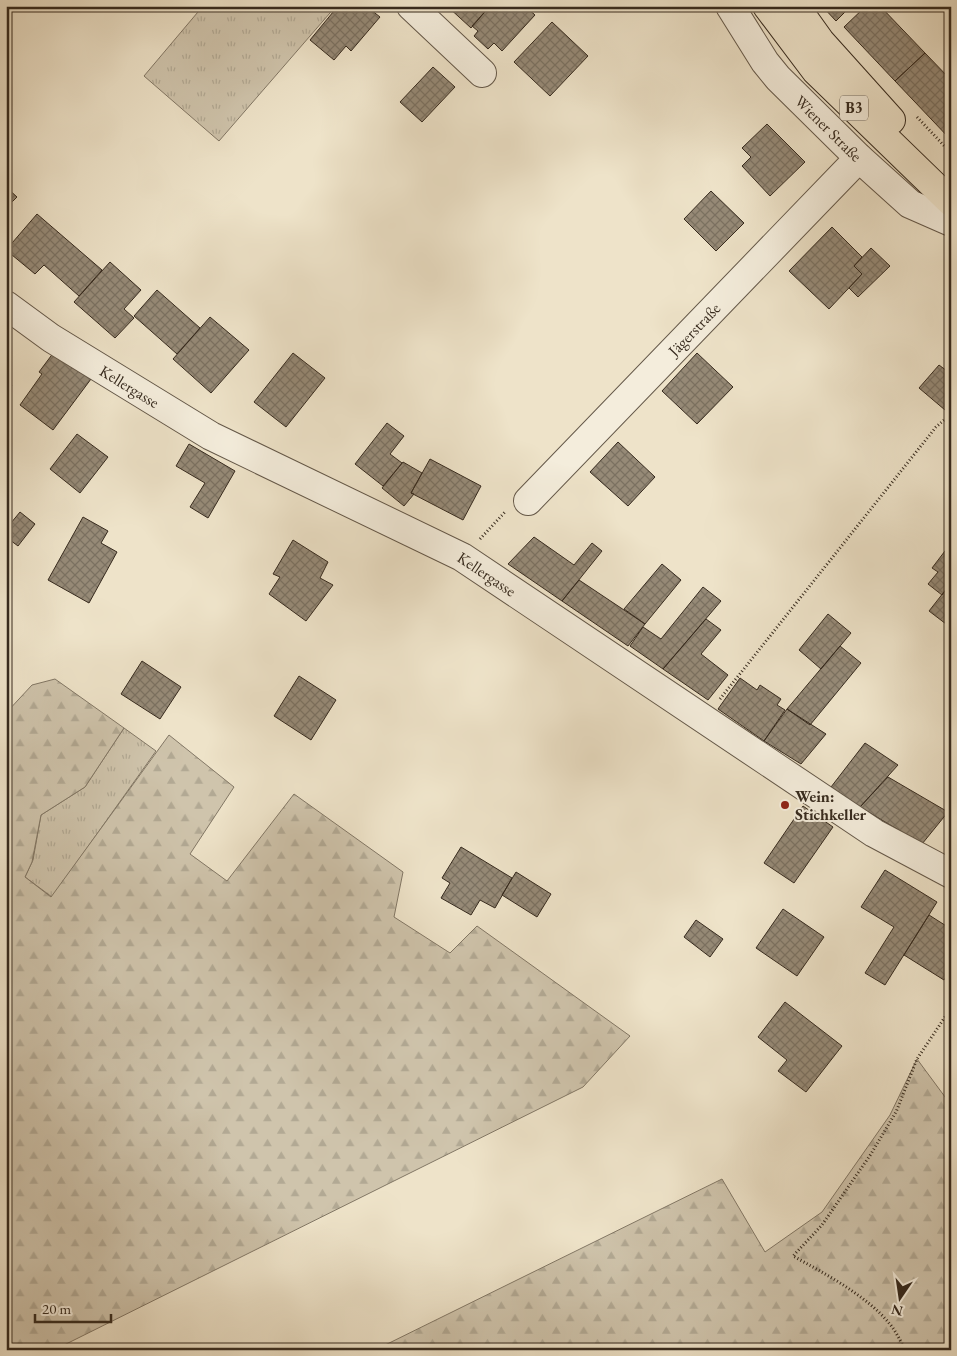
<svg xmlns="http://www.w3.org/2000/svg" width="957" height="1356" font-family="'EB Garamond',serif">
	<defs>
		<pattern id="grass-tufts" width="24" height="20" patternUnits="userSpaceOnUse" patternTransform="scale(1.25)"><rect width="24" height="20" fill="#cfc4ac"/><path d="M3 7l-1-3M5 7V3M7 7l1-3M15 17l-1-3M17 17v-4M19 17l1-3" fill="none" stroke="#b2a994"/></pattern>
		<pattern id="forest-firs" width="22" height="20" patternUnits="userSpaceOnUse" patternTransform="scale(1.25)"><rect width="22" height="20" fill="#cfc4ac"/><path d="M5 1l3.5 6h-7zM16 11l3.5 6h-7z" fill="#b2a994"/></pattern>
		<pattern id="building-cross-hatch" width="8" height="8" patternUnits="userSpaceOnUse" patternTransform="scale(1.25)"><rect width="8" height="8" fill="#968a77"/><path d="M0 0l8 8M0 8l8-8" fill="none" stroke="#7b7161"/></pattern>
	</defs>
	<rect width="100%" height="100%" fill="#eee3c9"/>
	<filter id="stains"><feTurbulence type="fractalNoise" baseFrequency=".004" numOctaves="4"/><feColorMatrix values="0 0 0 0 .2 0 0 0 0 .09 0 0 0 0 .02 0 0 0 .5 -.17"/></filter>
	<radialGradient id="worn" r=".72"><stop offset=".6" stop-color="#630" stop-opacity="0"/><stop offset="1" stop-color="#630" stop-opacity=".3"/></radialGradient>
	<path fill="url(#grass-tufts)" stroke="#827765" d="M 203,6 L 336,6 L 219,141 L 144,76 Z
		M 124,728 L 156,751 L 52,897 L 25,877 L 33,860 L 41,815 L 85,787 Z"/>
	<path fill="url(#forest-firs)" stroke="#827765" d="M 55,679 L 124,728 L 85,787 L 41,815 L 32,862 L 25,877 L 51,897 L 169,735 L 234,787 L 190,854 L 227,881 L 294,794 L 403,872 L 394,917 L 450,953 L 477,926 L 630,1036 L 583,1087 L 54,1350 L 6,1350 L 6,713 L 32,685 Z
		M 917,1059 L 951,1105 L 951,1350 L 375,1350 L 722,1179 L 765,1252 L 822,1212 L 890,1115 Z"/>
	<path fill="url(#building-cross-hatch)" stroke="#362a1e" d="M 338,6 L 366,6 L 380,17 L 351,51 L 346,46 L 334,60 L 310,40 Z
		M 447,6 L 490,6 L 471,28 Z
		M 490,6 L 525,6 L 535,15 L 502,51 L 494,43 L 488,49 L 474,36 L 478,31 L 472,26 Z
		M 822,6 L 851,6 L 836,21 Z
		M 866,6 L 880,6 L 925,53 L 895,81 L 844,27 Z
		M 552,22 L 588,56 L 550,96 L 514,62 Z
		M 925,53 L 951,80 L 951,140 L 895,81 Z
		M 433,67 L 455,87 L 422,122 L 400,102 Z
		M 767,124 L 805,162 L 770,196 L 742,166 L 751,157 L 742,148 Z
		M 6,187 L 17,197 L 6,208 Z
		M 711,191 L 744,223 L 716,251 L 684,219 Z
		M 37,214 L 102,270 L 79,296 L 44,265 L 35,274 L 6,250 Z
		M 832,227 L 862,257 L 854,266 L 862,274 L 829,309 L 789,271 Z
		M 871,248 L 890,266 L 858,297 L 849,288 L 862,274 L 854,266 Z
		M 110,262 L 141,290 L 124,309 L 134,318 L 115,338 L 74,302 Z
		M 157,290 L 200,328 L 177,354 L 134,316 Z
		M 210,317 L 249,350 L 211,393 L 173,359 Z
		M 54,352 L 91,379 L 53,430 L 20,405 L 42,374 L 39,372 Z
		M 293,353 L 325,378 L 286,427 L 254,402 Z
		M 697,353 L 733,387 L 697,424 L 662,391 Z
		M 939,365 L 951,374 L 951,403 L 945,410 L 919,388 Z
		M 6,381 L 12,385 L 6,394 Z
		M 387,423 L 404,436 L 390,454 L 402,463 L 383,486 L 355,464 Z
		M 77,434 L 108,457 L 80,493 L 50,469 Z
		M 618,442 L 655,477 L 628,506 L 590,472 Z
		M 189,444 L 235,471 L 208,518 L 190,507 L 205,483 L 176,466 Z
		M 430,459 L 481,486 L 463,520 L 411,493 Z
		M 403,462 L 422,473 L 411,493 L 414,494 L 404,506 L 382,488 Z
		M 6,480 L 11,484 L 6,490 Z
		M 20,512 L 35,524 L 18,546 L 6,537 L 6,529 Z
		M 83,517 L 108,531 L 101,543 L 117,552 L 89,603 L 48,580 Z
		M 534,537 L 574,565 L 592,543 L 602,551 L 562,601 L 508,564 Z
		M 293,540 L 328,562 L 320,578 L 333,585 L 306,621 L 269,594 L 280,577 L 273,574 Z
		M 948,547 L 951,550 L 951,583 L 942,595 L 928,584 L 938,572 L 932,568 Z
		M 662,564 L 681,580 L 645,624 L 624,609 Z
		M 579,580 L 645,624 L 628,646 L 562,601 Z
		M 951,583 L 951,618 L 946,624 L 929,611 Z
		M 703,587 L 721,601 L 663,669 L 630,646 L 643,627 L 661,639 Z
		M 828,614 L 851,633 L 821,669 L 799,650 Z
		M 706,619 L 721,630 L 701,654 L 728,675 L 708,700 L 663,669 Z
		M 840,646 L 861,663 L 810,725 L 787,709 Z
		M 142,661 L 181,687 L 160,719 L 121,694 Z
		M 299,676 L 336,700 L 311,740 L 274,716 Z
		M 740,678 L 757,690 L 760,685 L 781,699 L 777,705 L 785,710 L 764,741 L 718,709 Z
		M 787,709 L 826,734 L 801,764 L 764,741 Z
		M 865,743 L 898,765 L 860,807 L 831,787 Z
		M 888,777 L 948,812 L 922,844 L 860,807 Z
		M 803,806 L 833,827 L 794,883 L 764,863 Z
		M 461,847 L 512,878 L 495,908 L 480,900 L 471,915 L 441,898 L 450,883 L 442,878 Z
		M 885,870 L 937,902 L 885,985 L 865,973 L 894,927 L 861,907 Z
		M 516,872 L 551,894 L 537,917 L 502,895 Z
		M 783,909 L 824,937 L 797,976 L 756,948 Z
		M 929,915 L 951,929 L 951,969 L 944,980 L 904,955 Z
		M 696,920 L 723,939 L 710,957 L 684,937 Z
		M 785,1002 L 842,1046 L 806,1092 L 778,1071 L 787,1060 L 758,1037 Z"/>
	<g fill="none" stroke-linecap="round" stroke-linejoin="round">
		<g stroke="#645849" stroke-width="30">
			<g id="street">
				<path d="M 411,6 L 482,73"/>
				<path id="s1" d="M 730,6 L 765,62 L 778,78 L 859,158 L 910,204 L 951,222"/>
				<path id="s2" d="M 6,305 L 51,338 L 211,436 L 462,557 L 874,833 L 951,874"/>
				<path id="s3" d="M 528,501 L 859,158"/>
			</g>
		</g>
		<g stroke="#362a1e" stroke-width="30">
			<path id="primary" d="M 767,6 L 816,71 L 951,202
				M 795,6 L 820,41 L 891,120"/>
		</g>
		<path stroke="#362a1e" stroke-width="3" stroke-dasharray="1 2.5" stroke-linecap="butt" d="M 917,117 L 951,153
			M 480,539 L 505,512
			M 720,699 L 936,427 L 951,414
			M 906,1350 C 900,1341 896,1331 889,1323 C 867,1296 824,1273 793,1256 L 822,1225 L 871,1154 L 896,1112 L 917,1059 L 951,1008"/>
		<use href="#street" stroke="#f4eddc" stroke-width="28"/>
		<use href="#primary" stroke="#eee3c9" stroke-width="28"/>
	</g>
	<circle fill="#8f2418" stroke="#f4eddc" stroke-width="2" cx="785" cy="805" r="5"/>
	<g text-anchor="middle" stroke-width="4" stroke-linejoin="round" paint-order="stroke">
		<rect fill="#f4eddc" stroke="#6f6457" stroke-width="1" x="840" y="95.5" width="28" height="25" rx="4"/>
		<g font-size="15" font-weight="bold" fill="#362a1e">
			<text x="854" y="113">B3</text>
		</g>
		<g font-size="16" fill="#362a1e" stroke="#f4eddc">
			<text dy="6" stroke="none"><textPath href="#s1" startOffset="158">Wiener Straße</textPath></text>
			<text dy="6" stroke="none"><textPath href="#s3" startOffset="239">Jägerstraße</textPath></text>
			<text dy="6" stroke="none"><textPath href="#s2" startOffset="148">Kellergasse</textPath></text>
			<text dy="6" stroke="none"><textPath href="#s2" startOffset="552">Kellergasse</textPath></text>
		</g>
		<g font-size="16" font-weight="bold" fill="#362a1e" stroke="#f4eddc" text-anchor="start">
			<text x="795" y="802">Wein:<tspan x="795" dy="18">Stichkeller</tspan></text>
		</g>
	</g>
	<rect width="957" height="1356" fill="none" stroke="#eee3c9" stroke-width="25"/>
	<rect x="8" y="8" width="942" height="1341" fill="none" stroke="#362a1e" stroke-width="2.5"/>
	<rect x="12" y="12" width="932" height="1331" fill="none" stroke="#362a1e"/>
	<g transform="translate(900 1298) rotate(193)" stroke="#f4eddc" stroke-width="4" paint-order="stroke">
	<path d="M0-4L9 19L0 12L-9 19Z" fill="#362a1e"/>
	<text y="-8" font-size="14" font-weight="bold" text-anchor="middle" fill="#362a1e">N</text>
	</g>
	<path d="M35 1314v8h76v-8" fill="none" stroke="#362a1e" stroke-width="2.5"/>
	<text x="42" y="1314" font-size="15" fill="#362a1e" stroke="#f4eddc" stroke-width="4" paint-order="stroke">20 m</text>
	<rect width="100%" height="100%" filter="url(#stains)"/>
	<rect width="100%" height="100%" fill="url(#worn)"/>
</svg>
